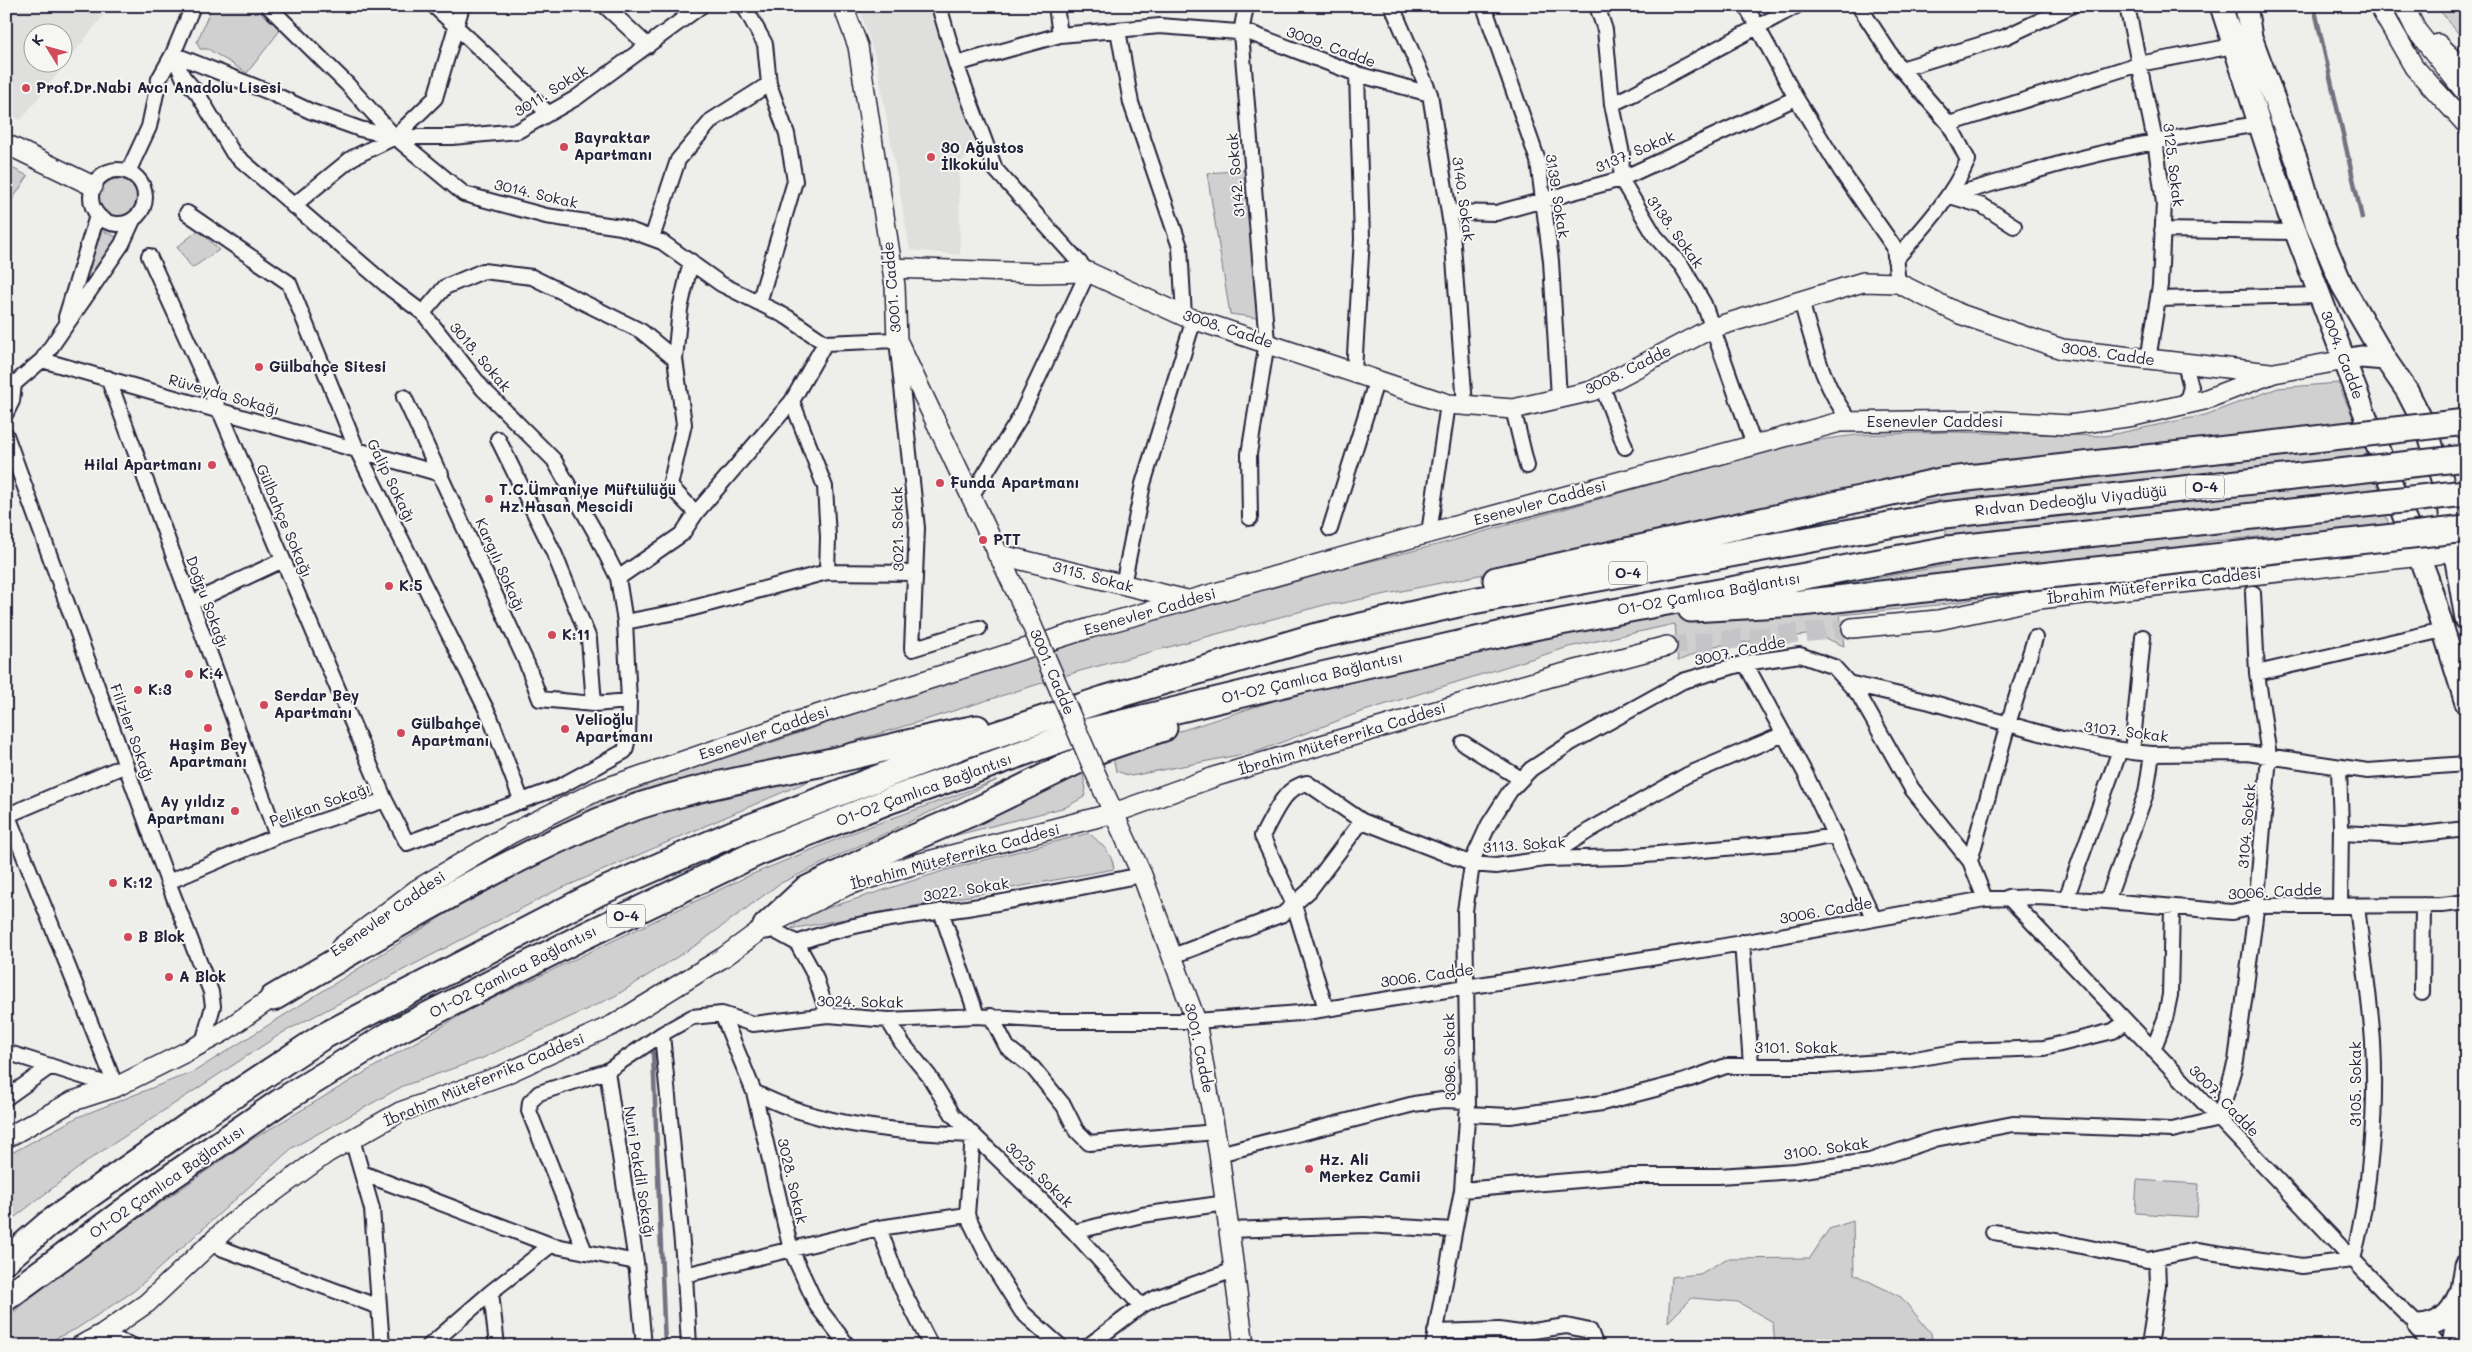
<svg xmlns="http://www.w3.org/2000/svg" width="2472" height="1352" font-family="Mali,sans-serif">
	<rect width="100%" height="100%" fill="#eeeeeb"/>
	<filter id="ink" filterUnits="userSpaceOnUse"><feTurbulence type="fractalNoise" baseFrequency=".02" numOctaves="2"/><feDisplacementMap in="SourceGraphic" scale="10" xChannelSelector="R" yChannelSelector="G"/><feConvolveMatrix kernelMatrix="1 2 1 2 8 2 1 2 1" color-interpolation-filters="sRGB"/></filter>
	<g filter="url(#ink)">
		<path fill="#dfdfde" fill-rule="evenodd" d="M 6,6 L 92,6 L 104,15 L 21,120 L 6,113 ZM 32,32 L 62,32 L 62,62 L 32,62 Z
			M 859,6 L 931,6 L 976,150 L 959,164 L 960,255 L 910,250 L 877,64 Z"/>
		<path fill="#d0d0d1" stroke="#797986" d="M 212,6 L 252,6 L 281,29 L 247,73 L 208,49 L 200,49 L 197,42 Z
			M 2437,7 L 2466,9 L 2466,43 Z
			M 6,165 L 28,176 L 6,209 Z
			M 1249,170 L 1272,320 L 1230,314 L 1207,173 Z
			M99 198a19 19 0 1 1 38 0a19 19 0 1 1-38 0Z
			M 100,230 L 117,237 L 114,245 L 80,294 Z
			M 199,230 L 219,250 L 192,268 L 177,247 Z
			M 2338,383 L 2370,456 L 2389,526 L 2210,541 L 2140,558 L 2024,590 L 1948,604 L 1840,615 L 1844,646 L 1815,634 L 1714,646 L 1678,661 L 1675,624 L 1569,647 L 1358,713 L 1259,751 L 1131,776 L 1116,771 L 1112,753 L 1304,691 L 1606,623 L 1758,600 L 1949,565 L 1943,500 L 1767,516 L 1338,604 L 1328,604 L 1080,671 L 915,723 L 820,751 L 472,873 L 515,839 L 597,799 L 762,746 L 995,664 L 1235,594 L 1437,545 L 1797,443 L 1856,435 L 1951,432 L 2105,436 L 2205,415 L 2278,388 Z
			M 1081,765 L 1086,789 L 1084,797 L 1066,807 L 910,847 Z
			M 827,773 L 553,892 L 282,1033 L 90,1159 L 6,1224 L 6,1156 L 78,1117 L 195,1071 L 444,915 L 589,836 L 648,810 Z
			M 997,780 L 779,884 L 701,942 L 615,996 L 483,1058 L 403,1086 L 292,1148 L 134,1291 L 76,1329 L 39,1346 L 6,1346 L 6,1319 L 49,1281 L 248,1142 L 471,1009 L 748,876 L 857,831 Z
			M 1089,833 C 1101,844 1112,852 1114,869 L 791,929 L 806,915 L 946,870 Z
			M 2137,1180 L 2199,1184 L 2197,1217 L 2135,1213 Z
			M 1853,1221 L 1854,1274 L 1901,1297 L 1931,1333 L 1933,1346 L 1775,1346 L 1773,1322 L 1738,1302 L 1692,1298 L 1668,1322 L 1671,1277 L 1700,1274 L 1726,1259 L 1810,1258 L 1829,1229 Z"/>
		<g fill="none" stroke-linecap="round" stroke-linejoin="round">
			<path stroke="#727281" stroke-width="4.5" d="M 2314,6 L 2362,218
				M 653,1053 L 665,1346"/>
			<path stroke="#c5c5c8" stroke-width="19" stroke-dasharray="19 9" stroke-linecap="butt" d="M 1667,646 L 1852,628"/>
			<g stroke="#22223b" stroke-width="18">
				<path id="street" d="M 268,6 L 347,84 L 395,137
					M 434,6 L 548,113
					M 605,6 L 648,46
					M 744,6 L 765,44 L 769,84 L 787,134 L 795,181 L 759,303
					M 939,6 L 956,64 L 995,169 L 1088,272 L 1019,419 L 970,498
					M 1056,6 L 1060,35
					M 1246,6 L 1241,33 L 1267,342 L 1249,454 L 1250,518
					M 1392,6 L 1430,94 L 1452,232 L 1465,405
					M 1484,6 L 1538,161 L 1551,261 L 1559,398
					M 1597,6 L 1605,30 L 1612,104 L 1622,154 L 1621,179 L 1655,236 L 1682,266 L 1704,304 L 1754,445
					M 1746,6 L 1796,98 L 1841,171 L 1894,247 L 1898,283
					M 1859,6 L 1897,64 L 1949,124 L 1968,160 C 1951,199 1923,228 1895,260
					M 2127,6 L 2155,141 L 2164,203 L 2160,285 L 2148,360
					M 1118,30 L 1131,103 L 1180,247 L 1184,316
					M 173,54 L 269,92 L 310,111 L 360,129 L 395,137 L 464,194 L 546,216 L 621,227 L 662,242 L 721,284 L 787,317 L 825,343 L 897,340 L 917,528 L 912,649 L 979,628
					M 956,64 L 1060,35 L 1160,26 L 1250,33 L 1357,74 L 1430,94
					M 1901,69 L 2005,37 L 2071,6
					M 1612,104 L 1633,94 L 1796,6
					M 1949,124 L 2139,64 L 2233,46
					M 395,137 L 452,137 L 518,131 L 576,98 L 701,6
					M91 197a27 27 0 1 1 54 0a27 27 0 1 1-54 0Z
					M 128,172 L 149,127 L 159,79 L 173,54 L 193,6
					M 1949,196 C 1992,185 2035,170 2078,159 C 2137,144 2197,134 2258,124
					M 1950,196 L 1983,206 L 2014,226
					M 293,206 L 352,158 L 395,137 L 435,98 L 462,6
					M 1449,212 L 1496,213 L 1621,179 L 1796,98
					M 187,213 L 289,283 L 357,450 L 490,717 L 522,802
					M 2162,230 L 2295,232
					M 652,238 L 678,160 L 712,120 L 769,84
					M 149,256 L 222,416 L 385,800
					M 691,261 L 680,309 L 675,359 L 684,424 L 670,486 L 696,513
					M 2158,299 L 2319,295
					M 1801,301 C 1814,345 1822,386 1851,422
					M 423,313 L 445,287 L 483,271 L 532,277 L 641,331 L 675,359
					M 66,317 L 97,216
					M 42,360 L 441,474
					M 2185,364 L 2191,387 L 2186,404
					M 1354,371 L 1362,239 L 1357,74
					M 108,378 L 277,836
					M 6,382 L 14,384 L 42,360 L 122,244 L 133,220
					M 6,386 L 14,384 L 12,401 L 6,413
					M 1602,386 L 1625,447
					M 404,397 L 527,664 L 540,699 L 594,704
					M 792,401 L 825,487 L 828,537 L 827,572
					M 1513,409 L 1527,466
					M 6,435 L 168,882 L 211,992 L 213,1006 L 203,1043
					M 498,439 L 554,553 L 589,639 L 594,704 L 629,701
					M 1330,529 L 1377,379
					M 1429,533 L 1448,404
					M 618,578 L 682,534 L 696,513 L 792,401 L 825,343
					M 1123,585 L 1143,484 L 1194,319
					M 191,603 L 283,560
					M 625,622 L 682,611 L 827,572 L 915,573
					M 1745,663 L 1806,775 L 1874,919
					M 2257,673 L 2443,630
					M 1848,683 L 1930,702 L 2062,739 L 2132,752 L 2152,754 L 2247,753 L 2368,771 L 2466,764
					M 1463,743 L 1521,779
					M 2132,752 L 2143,637
					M 2339,769 L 2341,826 L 2340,906
					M 6,811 L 116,1087
					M 8,815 L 126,765
					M 2341,833 L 2404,836 L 2466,829
					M 1546,858 L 1590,830 L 1687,775 L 1784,734
					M 1970,861 L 2008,724 L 2035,638
					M 168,882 L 277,836 L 385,800 L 407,843 L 557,788 L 625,751 L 628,738 L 629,701 L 625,622 L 618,578 L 595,532 L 554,460 L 483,389 L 423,313 L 391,289 L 233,153 L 198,94 L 183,77 L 173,54
					M 2008,897 L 2383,1291 L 2419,1326
					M 2066,899 L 2120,750
					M 2107,901 L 2146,793 L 2152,754
					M 941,911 L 977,1016
					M 766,926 L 797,943 L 815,976 L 828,1015
					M 1742,942 L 1751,1065
					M 797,943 C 854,921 913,916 973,907 C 1029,898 1086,886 1142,875
					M 1173,956 L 1283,914 L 1309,891 L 1362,821
					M 2422,993 L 2423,905
					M 1326,1009 L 1294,905 L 1262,836 C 1273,817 1283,787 1307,783 L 1362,821 L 1472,864 L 1496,866 L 1545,859 L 1623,857 L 1806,841 L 1835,835
					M 722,1014 L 754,1092 L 791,1250 L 817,1306 L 848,1346
					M 991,1016 L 1007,1047 L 1033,1068 L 1064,1106 L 1076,1130 L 1089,1143 L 1216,1132
					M 888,1020 L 902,1043 L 929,1076 L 953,1115 L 1074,1232 L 1142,1215 L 1226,1203
					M 2153,1050 L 2165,1019 L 2170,995 L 2172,907
					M 6,1052 L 116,1087
					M 754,1092 C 820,1127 900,1132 973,1135 L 967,1215 L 991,1263 L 1022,1312 L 1060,1346
					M 6,1098 L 51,1066
					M 1467,1114 L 1510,1116 L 1602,1103 L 1682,1082 L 1726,1066 L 1823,1066 L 1910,1060 L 1960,1051 L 2044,1048 L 2113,1031 L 2126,1022
					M 352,1139 L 372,1209 L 382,1346
					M 1219,1154 L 1414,1104 L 1442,1100 L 1468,1101
					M 362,1173 L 551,1245 L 636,1262
					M 1462,1190 L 1628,1176 L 1718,1176 L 1796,1171 L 1870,1161 L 1935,1139 L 2013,1124 L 2172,1130 L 2219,1119 L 2236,1061 L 2256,910 L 2269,756 L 2257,673 L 2253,593
					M 879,1228 L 900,1285 L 931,1346
					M 1229,1230 L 1364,1225 L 1454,1230
					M 1074,1232 L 1141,1306
					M 1993,1232 L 2062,1242 L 2147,1260 L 2196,1250 L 2302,1266 L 2353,1260 C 2370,1191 2377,1113 2373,1042 C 2370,996 2362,951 2357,906
					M 210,1244 L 379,1307
					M 585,1252 L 529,1111 L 530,1102 L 539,1093 L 607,1071
					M 685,1275 L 879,1228 L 967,1215
					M 491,1292 L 497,1346
					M 1435,1332 L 1499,1330 L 1520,1333 L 1566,1326 L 1590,1331 L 1596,1346
					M 1520,1333 L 1523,1346
					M 102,1334 L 133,1346
					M 429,1346 L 491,1292 L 551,1245
					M 644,1346 L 636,1262 L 607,1071 L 662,1034
					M 689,1346 L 685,1275 L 662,1034 L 692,1017 L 722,1014 L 753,1024 L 828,1015 L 888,1020 L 977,1016 L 1052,1021 L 1196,1021 L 1300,1013 L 1708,949 L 1985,899 L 2037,897 L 2107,901 L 2232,912 L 2257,906 L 2442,905 L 2466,902
					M 1088,1346 L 1141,1306 L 1158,1297 L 1234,1270
					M 1433,1346 L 1462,1190 L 1468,1105 L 1465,911 L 1473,859 L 1489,824 L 1510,791 L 1531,769 L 1571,743 L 1683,681 L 1745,663 L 1800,655 L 1834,667 L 1859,695 L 1912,789 L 1970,861 L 1985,899
					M 2149,1346 L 2158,1285 L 2157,1258"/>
			</g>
			<g stroke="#22223b" stroke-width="22">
				<path id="secondary" d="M 843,6 L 858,46 L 895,286 L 897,340 L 1030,621
					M 2379,6 L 2414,67 L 2466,124
					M 2404,6 L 2416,30 L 2466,93
					M 2438,44 L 2466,71
					M 6,144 L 93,186
					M 892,268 L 1039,273 L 1088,272 L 1184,316 L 1448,404 L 1513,409 L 1592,391 L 1712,328 L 1863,282 L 1898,283 L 1960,314 L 2062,349 L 2270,373
					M 997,554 L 1187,600
					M 1852,628 L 1938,620 L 2039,599 L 2439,554 L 2453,543
					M 1094,770 L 1142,875 L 1196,1021 L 1219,1154 L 1244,1346
					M 341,947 L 416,890 L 510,834 L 597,791 L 810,717 L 1090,628 L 1429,533 L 1840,422 L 1980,420 L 2069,425 L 2134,416 L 2204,400 L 2274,373 L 2345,360
					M 6,1138 L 73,1101 L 116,1087 L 186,1052 L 223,1032 L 283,990
					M 80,1346 L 102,1334 L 147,1303 L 232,1223 L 327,1153 L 400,1112 L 503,1075 L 613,1025 L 724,957 L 766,926 L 848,885 L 913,865 L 1114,813 L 1217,776 L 1554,676 L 1667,646"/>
			</g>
			<g stroke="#22223b" stroke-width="25">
				<path id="primary" d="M 2221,6 L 2287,209 L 2428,580 L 2466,703
					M 2246,6 L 2251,37 L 2298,164 L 2315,221 L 2342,285 L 2385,359 L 2407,391 L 2428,432 L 2449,503 L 2453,543 L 2466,619
					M 2345,360 L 2361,357 L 2385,359
					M 2419,1326 C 2438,1325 2451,1315 2458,1297
					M 2419,1326 L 2435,1346
					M 2453,1346 L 2466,1265"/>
			</g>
			<g stroke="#22223b" stroke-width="29">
				<path id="highway" d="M 1496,580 L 1941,481
					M 1691,609 L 1801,603 L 1951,586
					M 766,926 L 805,890 L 904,842 L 969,814 L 1102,749 L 1164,728
					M 273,998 C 379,935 486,871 599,821 C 671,790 755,778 832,761 C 880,750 928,737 977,728
					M 6,1260 L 48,1224 L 198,1119 L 322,1037 L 600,892 L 732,834 L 964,745 L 1104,699 L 1313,637 L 1467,602 L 1944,515
					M 6,1298 L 165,1181 L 280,1102 L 389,1035 L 574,941 L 757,853 L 891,800 L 1073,735 L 1313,677 L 1534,627 L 1948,549"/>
			</g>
			<use href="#street" stroke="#f6f6f2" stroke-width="14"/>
			<use href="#secondary" stroke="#f6f6f2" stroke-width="19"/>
			<use href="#primary" stroke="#f6f6f2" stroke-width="21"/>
			<use href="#highway" stroke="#f6f6f2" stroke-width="25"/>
			<g stroke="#22223b" stroke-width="22" stroke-linecap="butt">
				<path id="secondary-bridge" d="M 1030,621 L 1094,770"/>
			</g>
			<g stroke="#22223b" stroke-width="29" stroke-linecap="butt">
				<path id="highway-bridge" d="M 1941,481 L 2466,422
					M 1944,515 L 2466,458
					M 1948,549 L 2466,493
					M 1951,586 L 2466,529"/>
			</g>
			<use href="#secondary-bridge" stroke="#f6f6f2" stroke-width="19"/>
			<use href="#highway-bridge" stroke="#f6f6f2" stroke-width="25"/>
		</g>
	</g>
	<g fill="#d1495b" stroke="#f6f6f2" stroke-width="2">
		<circle cx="26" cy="88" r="5"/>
		<circle cx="564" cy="147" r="5"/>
		<circle cx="931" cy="157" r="5"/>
		<circle cx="259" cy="367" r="5"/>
		<circle cx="212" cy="465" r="5"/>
		<circle cx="940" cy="483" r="5"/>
		<circle cx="489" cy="499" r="5"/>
		<circle cx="983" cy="540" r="5"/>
		<circle cx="389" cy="586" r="5"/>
		<circle cx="552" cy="635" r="5"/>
		<circle cx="189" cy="674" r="5"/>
		<circle cx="138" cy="690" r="5"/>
		<circle cx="264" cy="705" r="5"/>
		<circle cx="208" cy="728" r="5"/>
		<circle cx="565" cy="729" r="5"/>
		<circle cx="401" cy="733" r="5"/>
		<circle cx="235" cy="811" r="5"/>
		<circle cx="113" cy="883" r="5"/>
		<circle cx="128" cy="937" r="5"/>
		<circle cx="169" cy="977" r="5"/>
		<circle cx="1309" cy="1169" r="5"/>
	</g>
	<g text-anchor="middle" stroke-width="4" stroke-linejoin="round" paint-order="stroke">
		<g fill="#f6f6f2" stroke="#626272" stroke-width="1">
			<rect x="2186" y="475.5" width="38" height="23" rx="4"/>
			<rect x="1609" y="561.5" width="38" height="23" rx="4"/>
			<rect x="607" y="904.5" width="38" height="23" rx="4"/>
		</g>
		<g font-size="14" font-weight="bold" fill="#22223b">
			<text x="2205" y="492">O-4</text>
			<text x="1628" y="578">O-4</text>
			<text x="626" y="921">O-4</text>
		</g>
		<g font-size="15" fill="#22223b" stroke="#f6f6f2">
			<text transform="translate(1331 47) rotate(20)" y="5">3009. Cadde</text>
			<text transform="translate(551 91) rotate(-32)" y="5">3011. Sokak</text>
			<text transform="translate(1635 152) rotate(-23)" y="5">3137. Sokak</text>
			<text transform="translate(2173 165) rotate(83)" y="5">3125. Sokak</text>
			<text transform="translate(1236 175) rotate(-95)" y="5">3142. Sokak</text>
			<text transform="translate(536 194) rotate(13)" y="5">3014. Sokak</text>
			<text transform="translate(1557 196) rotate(81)" y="5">3139. Sokak</text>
			<text transform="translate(1463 199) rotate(82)" y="5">3140. Sokak</text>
			<text transform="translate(1675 232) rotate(54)" y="5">3138. Sokak</text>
			<text transform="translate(892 287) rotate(-95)" y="5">3001. Cadde</text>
			<text transform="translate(1228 329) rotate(18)" y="5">3008. Cadde</text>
			<text transform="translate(2108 354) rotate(8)" y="5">3008. Cadde</text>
			<text transform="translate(2342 355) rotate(69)" y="5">3004. Cadde</text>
			<text transform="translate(480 357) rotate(50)" y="5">3018. Sokak</text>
			<text transform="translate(1628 370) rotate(-26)" y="5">3008. Cadde</text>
			<text transform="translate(224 395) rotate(16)" y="5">Rüveyda Sokağı</text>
			<text x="1935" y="427">Esenevler Caddesi</text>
			<text transform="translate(391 481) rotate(64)" y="5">Galip Sokağı</text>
			<text transform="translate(2071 501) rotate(-6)" y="5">Rıdvan Dedeoğlu Viyadüğü</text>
			<text transform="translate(1540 503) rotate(-15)" y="5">Esenevler Caddesi</text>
			<text transform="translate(284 521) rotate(67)" y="5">Gülbahçe Sokağı</text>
			<text transform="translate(898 529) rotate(-91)" y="5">3021. Sokak</text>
			<text transform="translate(500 565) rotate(66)" y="5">Kargılı Sokağı</text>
			<text transform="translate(1093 577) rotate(15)" y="5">3115. Sokak</text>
			<text transform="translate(2154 586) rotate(-7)" y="5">İbrahim Müteferrika Caddesi</text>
			<text transform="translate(1709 594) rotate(-10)" y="5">O1-O2 Çamlıca Bağlantısı</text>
			<text transform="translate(207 602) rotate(70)" y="5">Doğru Sokağı</text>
			<text transform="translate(1150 612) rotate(-16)" y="5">Esenevler Caddesi</text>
			<text transform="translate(1740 651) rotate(-12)" y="5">3007. Cadde</text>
			<text transform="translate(1052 672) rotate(67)" y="5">3001. Cadde</text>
			<text transform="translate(1312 678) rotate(-13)" y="5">O1-O2 Çamlıca Bağlantısı</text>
			<text transform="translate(2126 732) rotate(7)" y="5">3107. Sokak</text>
			<text transform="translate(132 733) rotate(70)" y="5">Filizler Sokağı</text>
			<text transform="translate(764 733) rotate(-19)" y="5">Esenevler Caddesi</text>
			<text transform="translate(1342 739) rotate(-17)" y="5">İbrahim Müteferrika Caddesi</text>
			<text transform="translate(924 790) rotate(-20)" y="5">O1-O2 Çamlıca Bağlantısı</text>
			<text transform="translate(320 805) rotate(-19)" y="5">Pelikan Sokağı</text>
			<text transform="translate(2247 826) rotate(-85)" y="5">3104. Sokak</text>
			<text transform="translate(1524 845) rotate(-4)" y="5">3113. Sokak</text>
			<text transform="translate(955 857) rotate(-15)" y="5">İbrahim Müteferrika Caddesi</text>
			<text transform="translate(966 890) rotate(-9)" y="5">3022. Sokak</text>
			<text transform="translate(2275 892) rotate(-3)" y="5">3006. Cadde</text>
			<text transform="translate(1826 911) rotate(-10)" y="5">3006. Cadde</text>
			<text transform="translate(388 914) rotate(-35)" y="5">Esenevler Caddesi</text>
			<text transform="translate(513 972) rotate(-27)" y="5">O1-O2 Çamlıca Bağlantısı</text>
			<text transform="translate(1427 976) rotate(-8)" y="5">3006. Cadde</text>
			<text transform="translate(860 1002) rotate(1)" y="5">3024. Sokak</text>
			<text transform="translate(1199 1048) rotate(78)" y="5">3001. Cadde</text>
			<text x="1796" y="1053">3101. Sokak</text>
			<text transform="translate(1450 1057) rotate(-91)" y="5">3096. Sokak</text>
			<text transform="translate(484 1080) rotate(-23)" y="5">İbrahim Müteferrika Caddesi</text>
			<text transform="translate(2356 1084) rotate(-90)" y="5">3105. Sokak</text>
			<text transform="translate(2224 1101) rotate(46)" y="5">3007. Cadde</text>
			<text transform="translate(1826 1149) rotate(-8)" y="5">3100. Sokak</text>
			<text transform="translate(639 1172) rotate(81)" y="5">Nuri Pakdil Sokağı</text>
			<text transform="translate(1039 1175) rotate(44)" y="5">3025. Sokak</text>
			<text transform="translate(792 1181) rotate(77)" y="5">3028. Sokak</text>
			<text transform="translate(167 1182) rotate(-35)" y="5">O1-O2 Çamlıca Bağlantısı</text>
		</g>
		<g font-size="15" font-weight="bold" fill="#22223b" stroke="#f6f6f2" text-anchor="start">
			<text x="36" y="93">Prof.Dr.Nabi Avcı Anadolu Lisesi</text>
			<text x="574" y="143">Bayraktar<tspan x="574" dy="17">Apartmanı</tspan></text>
			<text x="941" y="153">30 Ağustos<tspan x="941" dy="17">İlkokulu</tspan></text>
			<text x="269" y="372">Gülbahçe Sitesi</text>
			<text x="202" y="470" text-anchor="end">Hilal Apartmanı</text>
			<text x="950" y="488">Funda Apartmanı</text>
			<text x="499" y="495">T.C.Ümraniye Müftülüğü<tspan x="499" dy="17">Hz.Hasan Mescidi</tspan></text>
			<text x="993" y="545">PTT</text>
			<text x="399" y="591">K:5</text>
			<text x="562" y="640">K:11</text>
			<text x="199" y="679">K:4</text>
			<text x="148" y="695">K:3</text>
			<text x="274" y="701">Serdar Bey<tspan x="274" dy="17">Apartmanı</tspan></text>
			<text x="575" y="725">Velioğlu<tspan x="575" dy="17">Apartmanı</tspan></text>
			<text x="411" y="729">Gülbahçe<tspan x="411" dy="17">Apartmanı</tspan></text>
			<text x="208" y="750" text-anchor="middle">Haşim Bey<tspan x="208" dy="17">Apartmanı</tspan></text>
			<text x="225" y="807" text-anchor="end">Ay yıldız<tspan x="225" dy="17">Apartmanı</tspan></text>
			<text x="123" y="888">K:12</text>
			<text x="138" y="942">B Blok</text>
			<text x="179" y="982">A Blok</text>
			<text x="1319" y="1165">Hz. Ali<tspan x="1319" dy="17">Merkez Camii</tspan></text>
		</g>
	</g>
	<rect width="2472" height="1352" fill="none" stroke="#f6f6f2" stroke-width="25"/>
	<rect x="12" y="12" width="2447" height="1327" fill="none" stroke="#22223b" stroke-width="2" filter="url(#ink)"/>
	<g transform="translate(48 48) rotate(307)"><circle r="24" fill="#f6f6f2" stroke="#a1a1a9"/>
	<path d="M0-4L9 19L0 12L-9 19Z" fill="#d1495b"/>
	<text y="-8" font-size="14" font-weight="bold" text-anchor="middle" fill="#22223b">K</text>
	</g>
</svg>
